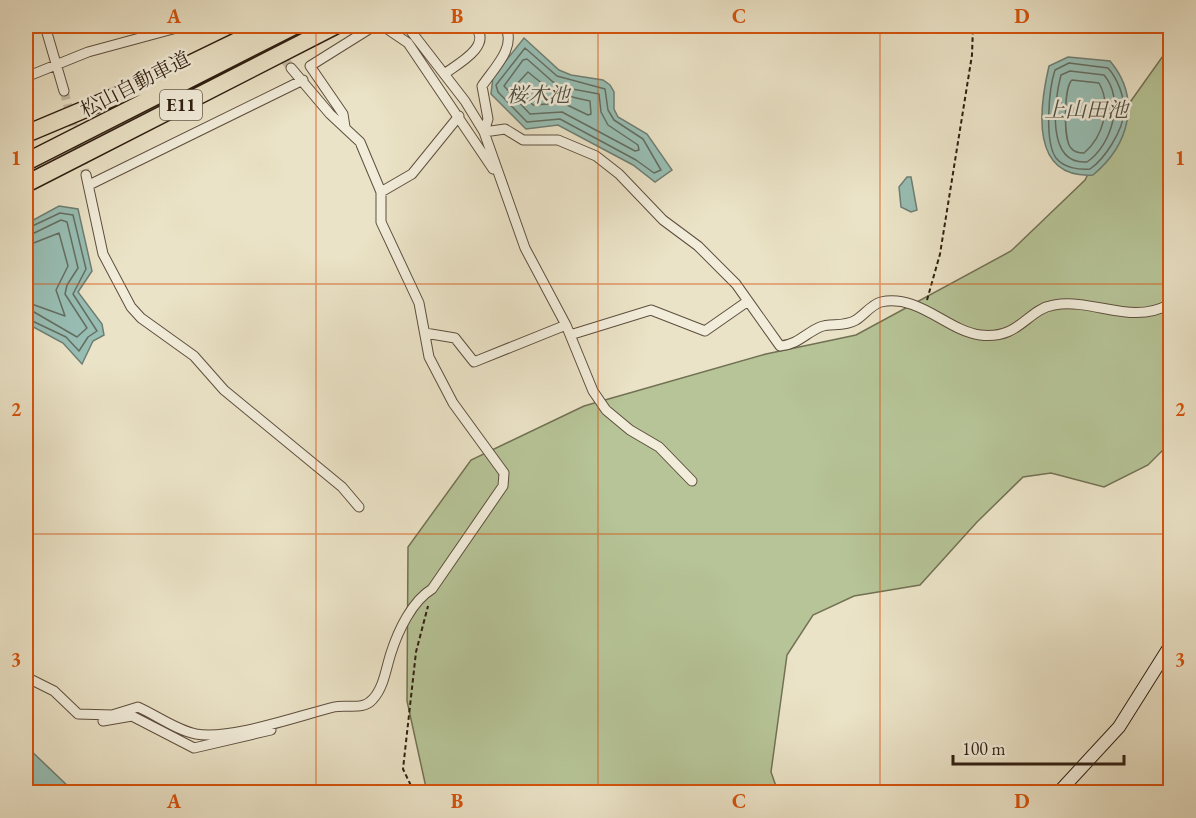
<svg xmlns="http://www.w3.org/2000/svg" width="1196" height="818" font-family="'EB Garamond','Noto Serif JP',serif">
	<rect width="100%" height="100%" fill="#ebe3c7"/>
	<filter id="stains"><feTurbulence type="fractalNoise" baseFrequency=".00333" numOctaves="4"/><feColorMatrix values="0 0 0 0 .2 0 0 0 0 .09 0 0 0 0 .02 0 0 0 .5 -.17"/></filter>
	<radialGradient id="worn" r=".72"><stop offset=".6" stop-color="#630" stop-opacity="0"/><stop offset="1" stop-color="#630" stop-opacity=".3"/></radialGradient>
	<path fill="#b6c497" stroke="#727154" stroke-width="1.5" d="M 1170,46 L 1170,443 L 1148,465 L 1104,487 L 1051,473 L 1023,477 L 977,522 L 920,585 L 854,596 L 813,615 L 787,655 L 771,772 L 778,792 L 427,792 L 407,701 L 408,547 L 471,460 L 584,406 L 766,354 L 856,335 L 1011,251 L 1085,180 L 1111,129 Z"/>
	<path fill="#98beb4" stroke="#6e7e73" stroke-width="1.5" d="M 524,38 L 559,70 L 571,75 L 603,80 L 610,85 L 614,92 L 614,109 L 618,117 L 647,134 L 672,170 L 655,182 L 633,165 L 558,125 L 526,129 L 491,94 L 493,77 Z
		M 1068,57 L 1110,61 C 1142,99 1129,145 1093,175 C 1030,179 1039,109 1049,66 Z
		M 907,177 L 911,177 L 917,210 L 911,212 L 901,207 L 899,187 Z
		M 59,206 L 78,209 L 92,271 L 78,292 L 102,324 L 104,335 L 93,341 L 82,364 L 63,343 L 26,323 L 26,224 Z
		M 26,746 L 71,789 L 71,792 L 26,792 Z"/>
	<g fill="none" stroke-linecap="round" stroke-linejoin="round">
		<path stroke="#646e62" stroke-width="1.5" d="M 525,48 L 557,76 L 605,89 L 608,110 L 614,120 L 643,139 L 661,170 L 654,173 L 636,160 L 560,119 L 527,122 L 498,92 L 496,85 Z
			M 527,59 L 553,82 L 567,88 L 599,94 L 601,112 L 608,125 L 638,145 L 639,150 L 635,151 L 562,112 L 530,114 L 504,86 L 523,60 Z
			M 1069,63 L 1108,68 C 1117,78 1125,97 1124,112 C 1123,130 1105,159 1090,169 C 1079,170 1064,168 1056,158 C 1044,141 1049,88 1055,70 Z
			M 1070,71 L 1104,75 C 1125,99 1112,145 1087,162 C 1046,165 1054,101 1061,75 Z
			M 528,72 C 551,92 560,95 590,101 L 591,114 L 588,115 L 563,103 L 533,105 L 515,86 Z
			M 1072,80 L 1099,83 C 1112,106 1103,137 1084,153 C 1079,153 1074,152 1071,148 C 1063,140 1064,86 1072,80 Z
			M 26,229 L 60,213 L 73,215 L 86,269 L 73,294 L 97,331 L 88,337 L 79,351 L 66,337 L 26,318
			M 26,237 L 61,220 L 67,222 L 78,268 L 67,285 L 65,294 L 87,328 L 77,337 L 34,312 L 26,311
			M 26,246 L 59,233 L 68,266 L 56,290 L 65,316 L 26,302"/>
		<path stroke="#c5bca3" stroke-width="9" stroke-dasharray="9 4.5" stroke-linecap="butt" d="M 267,37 L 291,68
			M 64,91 L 86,175"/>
		<g stroke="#5e4f3e" stroke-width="11">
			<path id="street" d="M 45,26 L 64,91
				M 383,26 L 408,43 L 493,169
				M 407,26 L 465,101 L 484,132 L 525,248 L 566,325 L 593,391 L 606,410 L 630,430 L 659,447 L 692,481
				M 444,74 C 458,64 494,45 474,26
				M 26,77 L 88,52 L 184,26
				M 345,127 L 343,114 L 310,66 L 374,26
				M 484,132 L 505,129 L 523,140 L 558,140 L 596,156 L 619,174 L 663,220 L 698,246 L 736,284 L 780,346 C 797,345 806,333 820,327 C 831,322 842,328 856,320 C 864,315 872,304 881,302 C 919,294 946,330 980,335 C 1020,340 1027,309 1054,305 C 1094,298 1131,326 1170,304
				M 484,132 L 488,119 L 482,86 C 494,68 517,47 505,26
				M 86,175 L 103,254 L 131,307 L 141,318 L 194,356 L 224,390 L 342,487 L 359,507
				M 89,185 L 303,80
				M 381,192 L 412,174 L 459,116
				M 425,333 L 455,338 L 474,362 L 566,325
				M 570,335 L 651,310 L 705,331 L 748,301
				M 26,677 L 54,691 L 78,714 L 112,715 L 138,707 C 156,715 176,730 196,734 C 231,740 298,716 334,707 C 347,704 363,711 373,699 C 384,687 386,668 391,653 C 398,631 412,601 432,589 L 503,486 L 504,473 L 453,403 L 429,357 L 419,303 L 381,222 L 381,192 L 360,142 L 330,114 L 291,68
				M 103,721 L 132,716 L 194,748 L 271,730"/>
		</g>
		<g stroke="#2f1e11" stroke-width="14">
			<path id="secondary" d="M 1059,792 L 1119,727 L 1170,646"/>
		</g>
		<g stroke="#2f1e11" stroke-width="19">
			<path id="highway" d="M 26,134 L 169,74 L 268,26
				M 26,162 L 294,26
				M 26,184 L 335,26"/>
		</g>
		<path stroke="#2f1e11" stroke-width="2" stroke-dasharray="4.5 3" stroke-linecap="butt" d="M 927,300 L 940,254 L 972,55 L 973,26
			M 414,792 L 403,769 L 416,652 L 428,606"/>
		<use href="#street" stroke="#f2eddb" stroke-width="9"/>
		<use href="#secondary" stroke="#f2eddb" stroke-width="12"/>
		<use href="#highway" stroke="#ebe3c7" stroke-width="16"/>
	</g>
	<path fill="none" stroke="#d6530c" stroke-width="1.5" stroke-opacity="0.55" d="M 316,26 L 316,792M 598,26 L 598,792M 880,26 L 880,792M 26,284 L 1170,284M 26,534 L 1170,534"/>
	<g text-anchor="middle" stroke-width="5" stroke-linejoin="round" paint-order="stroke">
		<rect fill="#f2eddb" stroke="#6a5c4e" stroke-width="1.5" x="160" y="90" width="42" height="30" rx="4.5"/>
		<g font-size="18" font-weight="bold" fill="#2f1e11">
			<text x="181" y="111">E11</text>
		</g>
		<g font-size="20" fill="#2f1e11" stroke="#f2eddb">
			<text transform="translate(135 84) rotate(-27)" y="7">松山自動車道</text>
		</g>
		<g font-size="21" font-style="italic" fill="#4e4e42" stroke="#f2eddb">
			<text x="538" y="102">桜木池</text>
			<text x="1086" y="117">上山田池</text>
		</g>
	</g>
	<rect width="1196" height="818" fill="none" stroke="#ebe3c7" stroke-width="66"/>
	<path d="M953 755v9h171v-9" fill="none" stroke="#2f1e11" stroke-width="3"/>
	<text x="962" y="755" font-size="18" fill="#2f1e11" stroke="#f2eddb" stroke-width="4.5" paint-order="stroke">100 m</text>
	<rect x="33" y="33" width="1130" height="752" fill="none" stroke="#d6530c" stroke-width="2"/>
	<g font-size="20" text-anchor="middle" font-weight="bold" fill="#d6530c">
		<text x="174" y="23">A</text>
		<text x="457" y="23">B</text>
		<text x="739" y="23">C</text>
		<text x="1022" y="23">D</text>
		<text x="16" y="165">1</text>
		<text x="1180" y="165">1</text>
		<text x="16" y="416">2</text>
		<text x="1180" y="416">2</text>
		<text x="16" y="666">3</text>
		<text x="1180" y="666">3</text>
		<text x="174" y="808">A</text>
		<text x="457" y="808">B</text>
		<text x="739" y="808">C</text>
		<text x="1022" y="808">D</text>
	</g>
	<rect width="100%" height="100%" filter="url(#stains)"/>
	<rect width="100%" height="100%" fill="url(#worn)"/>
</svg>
